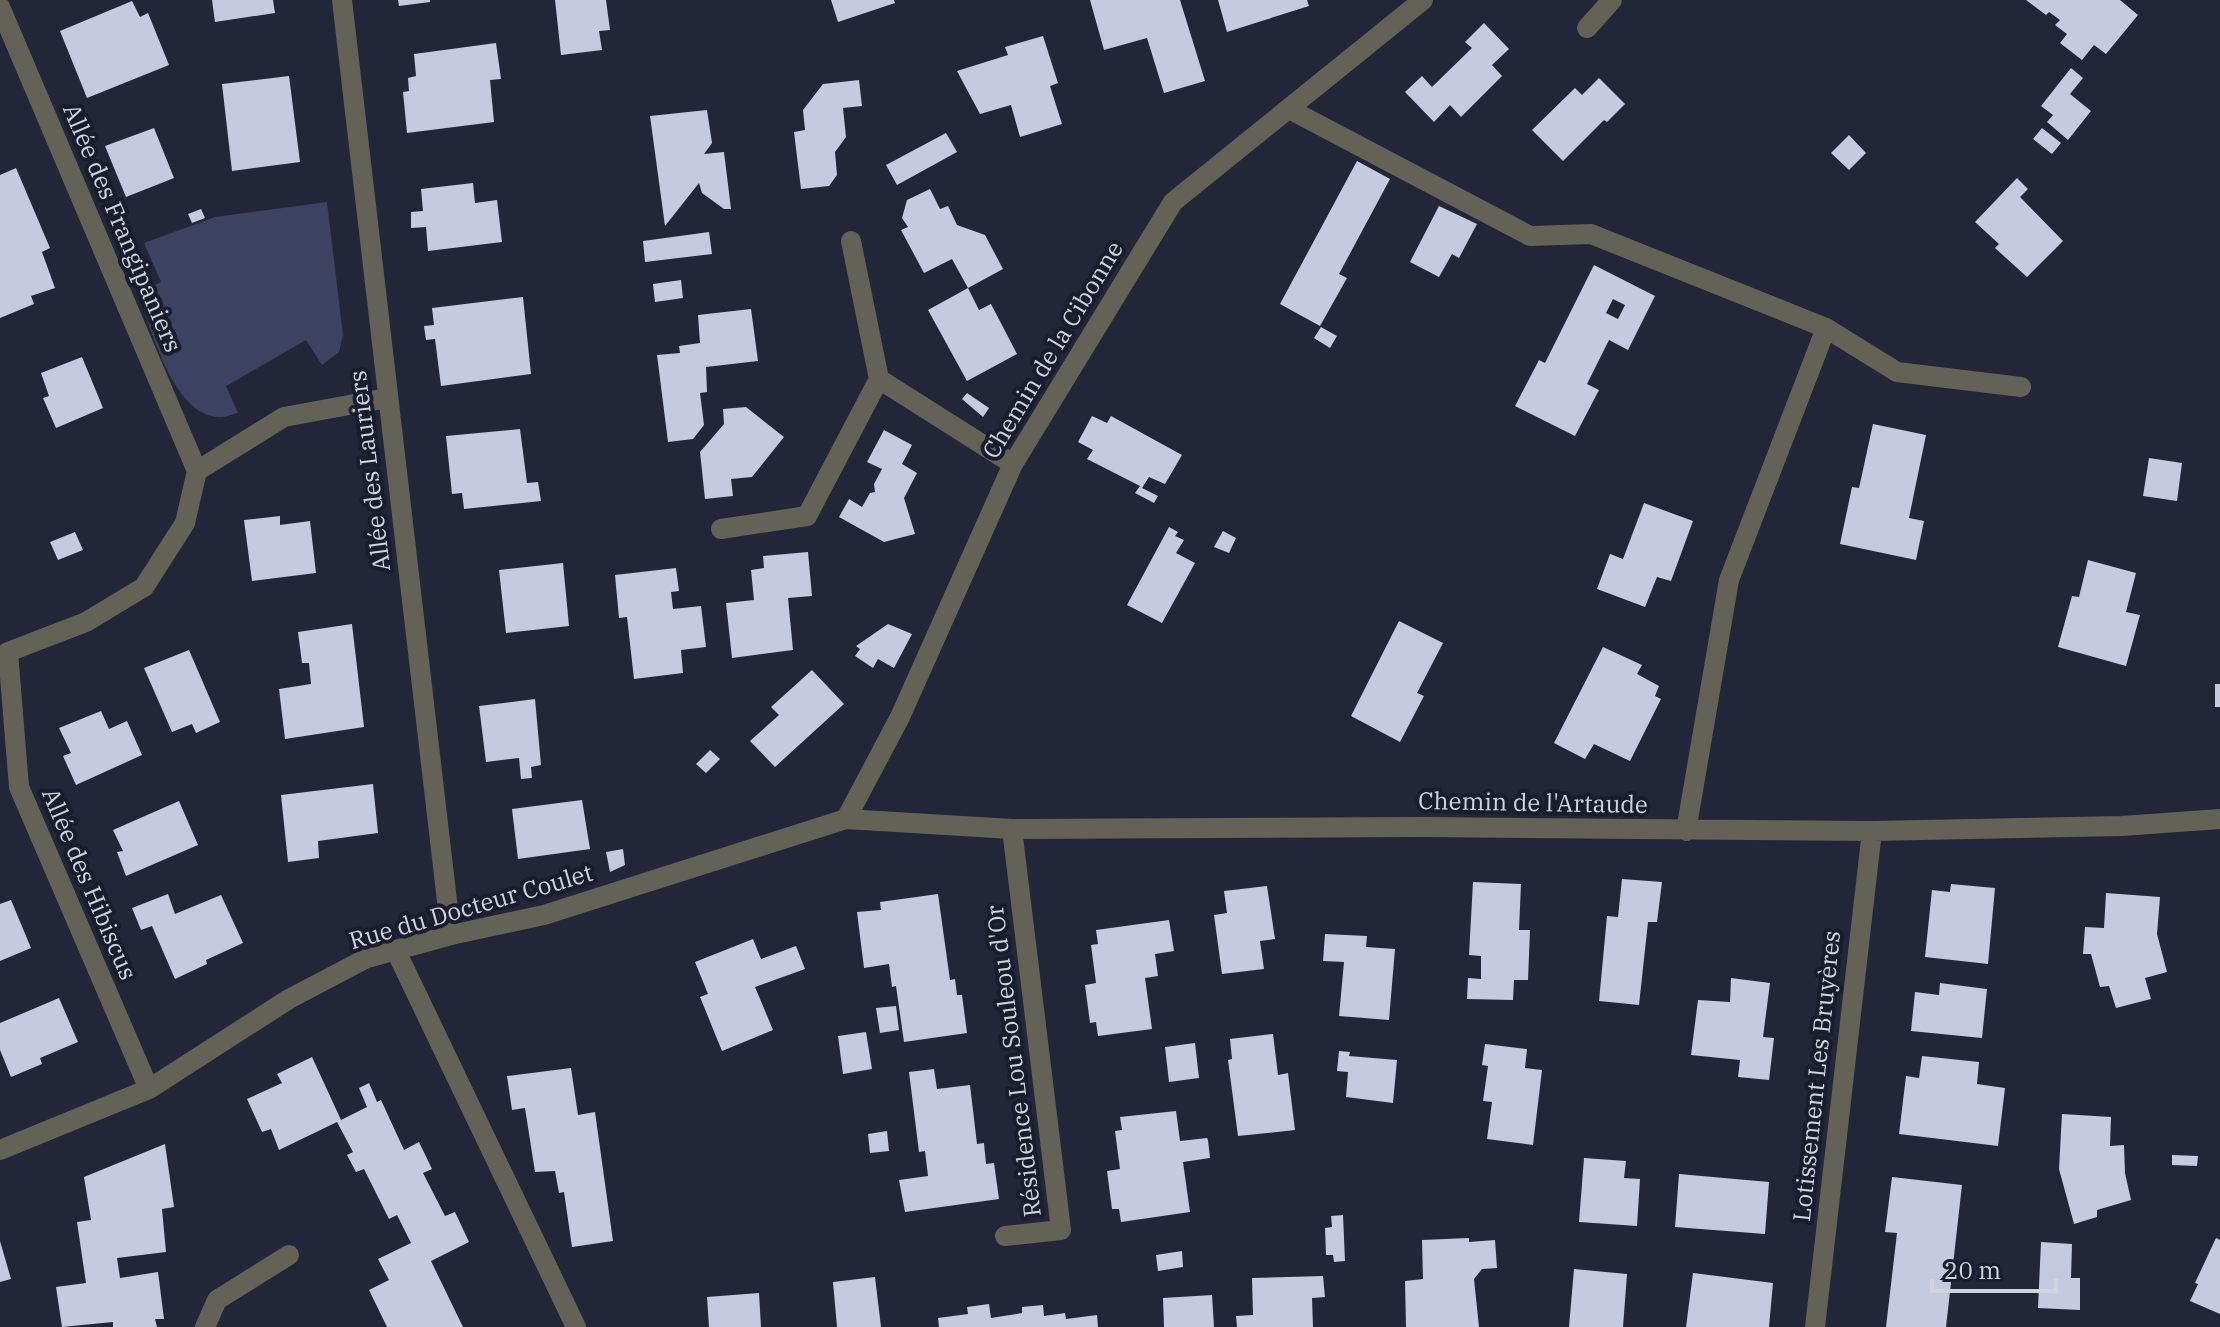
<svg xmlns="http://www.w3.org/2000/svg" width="2220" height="1327" font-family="'IBM Plex Serif',serif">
	<rect width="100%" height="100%" fill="#232638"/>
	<path fill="#3c425f" d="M 327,202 L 343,335 L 339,352 L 322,365 L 306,340 L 226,386 L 238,413 C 232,414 225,418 219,417 C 173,416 151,328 138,293 L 161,282 L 144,243 L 215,217 Z"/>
	<path fill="#c5cae1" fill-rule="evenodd" d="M 212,0 L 273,0 L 275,13 L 215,22 Z
		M 398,0 L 430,0 L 430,2 L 399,6 Z
		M 555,0 L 606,0 L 610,30 L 599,31 L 602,50 L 561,55 Z
		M 831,0 L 894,0 L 895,3 L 838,22 Z
		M 1090,0 L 1180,0 L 1205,81 L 1164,93 L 1147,38 L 1104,50 Z
		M 1218,0 L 1307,0 L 1309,6 L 1227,32 Z
		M 2026,0 L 2120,0 L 2138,15 L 2106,54 L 2094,45 L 2082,60 L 2060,43 L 2067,34 L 2055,25 L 2060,20 L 2049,12 L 2046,15 Z
		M 132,1 L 140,17 L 148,13 L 169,65 L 87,98 L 60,31 Z
		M 1484,23 L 1509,49 L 1492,65 L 1502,76 L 1461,117 L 1450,105 L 1434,122 L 1405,92 L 1422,76 L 1432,87 L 1472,48 L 1465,42 Z
		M 1043,36 L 1058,83 L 1050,86 L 1062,124 L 1020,137 L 1011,105 L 980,114 L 957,71 L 1008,55 L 1005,47 Z
		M 496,43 L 501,79 L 490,80 L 494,122 L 407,133 L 403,92 L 409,91 L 408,78 L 416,76 L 414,54 Z
		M 2071,68 L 2083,78 L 2070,94 L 2091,111 L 2068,140 L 2047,122 L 2053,115 L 2041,106 Z
		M 289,76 L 300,162 L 232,171 L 222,84 Z
		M 1599,78 L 1625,104 L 1607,122 L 1604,120 L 1563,161 L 1532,130 L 1575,88 L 1582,95 Z
		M 859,80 L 862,106 L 843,108 L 846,137 L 835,152 L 837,175 L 829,186 L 801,189 L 794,132 L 805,130 L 803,110 L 823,84 Z
		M 707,110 L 712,143 L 704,154 L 724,152 L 731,209 L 724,209 L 702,193 L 699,183 L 665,226 L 650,116 Z
		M 154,128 L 174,178 L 126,197 L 105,146 Z
		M 2042,128 L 2061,143 L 2052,154 L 2033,139 Z
		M 946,133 L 957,152 L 897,185 L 886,165 Z
		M 1849,135 L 1866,153 L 1849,170 L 1831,153 Z
		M 1357,161 L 1390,179 L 1339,274 L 1347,278 L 1320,326 L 1280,304 Z
		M 16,168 L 50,248 L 42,252 L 55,288 L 31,296 L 34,304 L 0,318 L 0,175 Z
		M 2017,178 L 2028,189 L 2020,197 L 2063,241 L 2027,277 L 1995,248 L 1999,244 L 1975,222 Z
		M 473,183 L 475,203 L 497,200 L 502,242 L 428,251 L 426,227 L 411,228 L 411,212 L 423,211 L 421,189 Z
		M 930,189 L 940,209 L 948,206 L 957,225 L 985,235 L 1003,269 L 968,288 L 952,259 L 924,273 L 901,230 L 908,227 L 902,218 L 907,200 Z
		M 1439,206 L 1477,224 L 1459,258 L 1452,254 L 1439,277 L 1410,262 Z
		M 201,209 L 205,218 L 192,223 L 188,214 Z
		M 709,232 L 712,254 L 645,262 L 643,241 Z
		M 1594,265 L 1655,296 L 1628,350 L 1609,340 L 1587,384 L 1599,390 L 1575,436 L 1515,406 L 1539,360 L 1545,363 ZM 1613,299 L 1625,305 L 1618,319 L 1606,313 Z
		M 681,280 L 683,298 L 655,302 L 653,284 Z
		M 968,288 L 979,310 L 991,304 L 1017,354 L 967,381 L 928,310 Z
		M 523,297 L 531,374 L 441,386 L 435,339 L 426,340 L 424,326 L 434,325 L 432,308 Z
		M 751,309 L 758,361 L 706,367 L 707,392 L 700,393 L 704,425 L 693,439 L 668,442 L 657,355 L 680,353 L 679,346 L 700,343 L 698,315 Z
		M 1321,327 L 1337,336 L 1330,348 L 1314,338 Z
		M 82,357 L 103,408 L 56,428 L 43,398 L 49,396 L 41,373 Z
		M 967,393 L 989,408 L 983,417 L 962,399 Z
		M 746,407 L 784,437 L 752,477 L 731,479 L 733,496 L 705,499 L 700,452 L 724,424 L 723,409 Z
		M 1092,416 L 1107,423 L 1111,416 L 1182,455 L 1165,484 L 1149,477 L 1142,488 L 1158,496 L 1154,503 L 1135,493 L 1140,486 L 1087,459 L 1093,450 L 1078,442 Z
		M 1873,424 L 1926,435 L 1909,518 L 1924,521 L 1916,560 L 1840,544 L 1852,487 L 1859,488 Z
		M 520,429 L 527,483 L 538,482 L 541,501 L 464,509 L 462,493 L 452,494 L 446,436 Z
		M 884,430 L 912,445 L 902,464 L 917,473 L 904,498 L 915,534 L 884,542 L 839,517 L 849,499 L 862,507 L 870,493 L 875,492 L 874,484 L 882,469 L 867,462 Z
		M 2149,458 L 2182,463 L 2177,501 L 2143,496 Z
		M 1644,503 L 1693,521 L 1671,581 L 1657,577 L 1645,607 L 1597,589 L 1610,554 L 1623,559 Z
		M 280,516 L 280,525 L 310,521 L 316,573 L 252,581 L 244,520 Z
		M 1169,527 L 1178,532 L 1175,536 L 1184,540 L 1176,553 L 1195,563 L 1162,623 L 1127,605 Z
		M 1223,531 L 1236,538 L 1229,553 L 1214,547 Z
		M 75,532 L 83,550 L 58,560 L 50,542 Z
		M 808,552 L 812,596 L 788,598 L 793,650 L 732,658 L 726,603 L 754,600 L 751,570 L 764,568 L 763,556 Z
		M 2088,560 L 2136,573 L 2126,612 L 2140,615 L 2126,666 L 2058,647 L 2072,596 L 2079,597 Z
		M 563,563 L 569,626 L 506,633 L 499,570 Z
		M 676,568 L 679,591 L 671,592 L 673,609 L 701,606 L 706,647 L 681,650 L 683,673 L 634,679 L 627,617 L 619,618 L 615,575 Z
		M 1399,621 L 1443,643 L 1417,693 L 1424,696 L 1400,742 L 1351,716 Z
		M 352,624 L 364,727 L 285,739 L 279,689 L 311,684 L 309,663 L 302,663 L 298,632 Z
		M 888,624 L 912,634 L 894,668 L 878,659 L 873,668 L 855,656 L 860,649 L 856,646 Z
		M 1603,647 L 1642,665 L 1637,674 L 1659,686 L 1655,696 L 1661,699 L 1630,761 L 1594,744 L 1585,759 L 1554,743 Z
		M 189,650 L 220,722 L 196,733 L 192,724 L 172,732 L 144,668 Z
		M 812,670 L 844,704 L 775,767 L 750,741 L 779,715 L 771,707 Z
		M 2215,684 L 2220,684 L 2220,707 L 2215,707 Z
		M 535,699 L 541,765 L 531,767 L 532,778 L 521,779 L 519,758 L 486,762 L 479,706 Z
		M 101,711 L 109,729 L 127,721 L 142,755 L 76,785 L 63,756 L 71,753 L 59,728 Z
		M 710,750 L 720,759 L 706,773 L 696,764 Z
		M 373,784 L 378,833 L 318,841 L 319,858 L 288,862 L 281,795 Z
		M 582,800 L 590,849 L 518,859 L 512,809 Z
		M 179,801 L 198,845 L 126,876 L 117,852 L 123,851 L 113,830 Z
		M 623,849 L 625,865 L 610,872 L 606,852 Z
		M 1622,879 L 1662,882 L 1657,922 L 1648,922 L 1639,1005 L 1599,1001 L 1607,916 L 1618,917 Z
		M 1473,882 L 1521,884 L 1519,930 L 1530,930 L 1528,980 L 1514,980 L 1513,1000 L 1467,999 L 1468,978 L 1481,979 L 1481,956 L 1469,955 Z
		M 1951,884 L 1995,888 L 1988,964 L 1925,957 L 1932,890 L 1950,892 Z
		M 1267,886 L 1275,939 L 1260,941 L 1264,969 L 1222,974 L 1214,915 L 1227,913 L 1224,891 Z
		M 2106,893 L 2160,897 L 2157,934 L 2167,972 L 2145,978 L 2151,999 L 2116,1008 L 2109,986 L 2100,987 L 2091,954 L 2083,954 L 2085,927 L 2104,928 Z
		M 168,894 L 175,914 L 221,895 L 243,943 L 206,960 L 207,964 L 175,979 L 152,926 L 141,930 L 132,908 Z
		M 938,894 L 950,980 L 955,979 L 957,995 L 962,995 L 967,1033 L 904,1042 L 896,986 L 892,987 L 889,964 L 864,968 L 857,912 L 881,910 L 880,902 Z
		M 11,900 L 31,948 L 0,961 L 0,904 Z
		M 1169,920 L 1174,951 L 1155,954 L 1158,976 L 1145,978 L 1152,1029 L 1098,1036 L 1096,1022 L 1090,1023 L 1085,985 L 1096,983 L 1091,945 L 1098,944 L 1096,930 Z
		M 1325,934 L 1367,936 L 1366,947 L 1395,949 L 1389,1020 L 1339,1016 L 1344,962 L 1323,961 Z
		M 753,939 L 761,959 L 796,946 L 805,969 L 755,987 L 773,1030 L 722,1051 L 700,997 L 708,994 L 695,962 Z
		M 1731,978 L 1770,983 L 1763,1037 L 1774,1038 L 1769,1080 L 1738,1077 L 1740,1060 L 1691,1055 L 1698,1000 L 1730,1002 Z
		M 1940,983 L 1987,989 L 1982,1038 L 1911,1031 L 1915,992 L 1939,995 Z
		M 59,998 L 78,1042 L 40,1058 L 42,1064 L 11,1077 L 0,1050 L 0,1023 Z
		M 896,1006 L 899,1030 L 880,1033 L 876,1008 Z
		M 866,1032 L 872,1069 L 843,1074 L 838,1036 Z
		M 1273,1034 L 1278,1075 L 1288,1073 L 1295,1130 L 1238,1136 L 1228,1060 L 1232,1059 L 1230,1039 Z
		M 1195,1043 L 1199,1078 L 1169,1082 L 1165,1047 Z
		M 1485,1044 L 1527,1049 L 1525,1068 L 1542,1070 L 1533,1145 L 1487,1139 L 1492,1102 L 1483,1101 L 1488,1066 L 1482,1065 Z
		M 1339,1051 L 1350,1052 L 1349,1056 L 1397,1060 L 1393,1103 L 1346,1097 L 1348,1072 L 1337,1071 Z
		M 1922,1056 L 1979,1062 L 1977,1084 L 2005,1088 L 1998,1146 L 1899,1134 L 1906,1076 L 1919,1078 Z
		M 312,1057 L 341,1120 L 367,1107 L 359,1088 L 369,1083 L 377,1102 L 381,1100 L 404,1150 L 419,1142 L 432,1169 L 423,1173 L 445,1216 L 455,1212 L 469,1242 L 431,1261 L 463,1327 L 387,1327 L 369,1290 L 389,1280 L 378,1259 L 411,1243 L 397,1215 L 389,1219 L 364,1169 L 356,1172 L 347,1155 L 353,1152 L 337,1122 L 279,1150 L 271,1129 L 262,1132 L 247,1099 L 282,1083 L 277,1074 Z
		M 571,1068 L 578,1115 L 595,1112 L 613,1241 L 572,1247 L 564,1192 L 559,1193 L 555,1171 L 535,1172 L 525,1108 L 512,1110 L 507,1076 Z
		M 934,1069 L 937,1089 L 970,1085 L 977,1144 L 984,1143 L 986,1164 L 994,1163 L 999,1199 L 905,1212 L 899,1180 L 928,1176 L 925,1151 L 919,1152 L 909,1072 Z
		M 1176,1111 L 1180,1141 L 1207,1138 L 1208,1140 L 1210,1158 L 1183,1162 L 1190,1212 L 1121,1222 L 1119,1209 L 1112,1209 L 1107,1171 L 1120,1169 L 1115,1131 L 1122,1130 L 1120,1117 Z
		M 2062,1114 L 2111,1117 L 2110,1146 L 2124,1145 L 2125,1173 L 2131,1200 L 2097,1210 L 2097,1217 L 2074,1224 L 2059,1169 Z
		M 887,1131 L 889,1151 L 870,1153 L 868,1134 Z
		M 165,1144 L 174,1207 L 162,1209 L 166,1252 L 117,1258 L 120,1278 L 158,1272 L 164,1319 L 155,1319 L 157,1327 L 113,1327 L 113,1322 L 62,1327 L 56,1287 L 86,1283 L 77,1222 L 91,1220 L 84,1177 Z
		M 2172,1155 L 2198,1156 L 2197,1166 L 2172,1165 Z
		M 1584,1158 L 1626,1161 L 1624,1178 L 1640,1179 L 1637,1226 L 1579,1222 Z
		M 1679,1174 L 1769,1182 L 1765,1234 L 1675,1227 Z
		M 1892,1177 L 1962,1185 L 1946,1327 L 1886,1327 L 1897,1233 L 1885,1232 Z
		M 1343,1215 L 1345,1261 L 1334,1262 L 1333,1255 L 1326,1255 L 1325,1228 L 1332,1227 L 1331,1216 Z
		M 1469,1238 L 1469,1242 L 1495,1240 L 1497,1268 L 1482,1269 L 1474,1279 L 1479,1327 L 1406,1327 L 1405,1281 L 1423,1279 L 1422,1240 Z
		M 2216,1238 L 2220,1240 L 2220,1314 L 2190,1301 L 2198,1284 L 2195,1283 Z
		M 0,1241 L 11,1279 L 0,1282 Z
		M 2041,1242 L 2072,1244 L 2071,1278 L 2080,1278 L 2080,1310 L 2038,1308 Z
		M 1182,1251 L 1183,1267 L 1158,1271 L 1156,1255 Z
		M 1574,1269 L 1627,1274 L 1623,1327 L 1569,1327 Z
		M 1693,1273 L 1773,1283 L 1769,1327 L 1686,1327 Z
		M 1323,1276 L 1325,1297 L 1312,1298 L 1313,1327 L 1237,1327 L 1236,1316 L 1253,1315 L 1252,1278 Z
		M 875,1277 L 881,1327 L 837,1327 L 833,1282 Z
		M 759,1293 L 761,1327 L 709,1327 L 707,1297 Z
		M 1212,1295 L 1214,1327 L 1164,1327 L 1163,1298 Z
		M 989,1304 L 991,1318 L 1022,1313 L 1022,1307 L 1043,1305 L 1044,1316 L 1065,1313 L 1066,1319 L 1097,1315 L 1098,1327 L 939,1327 L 938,1318 L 968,1314 L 967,1307 Z"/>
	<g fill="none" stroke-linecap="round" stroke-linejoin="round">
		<path stroke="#646157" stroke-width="20" d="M 342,0 L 451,935
			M 0,7 L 197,471
			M 1587,28 L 1612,0
			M 1289,109 L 1530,236 L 1591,234 L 1826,328 L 1729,580 L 1686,831
			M 851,241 L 879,379 L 1013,464
			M 1826,328 L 1897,372 L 2021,387
			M 721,529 L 807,516 L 879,379
			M 846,819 L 900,717 L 1013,464 L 1173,202 L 1423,0
			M 396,951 L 576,1327
			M 149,1089 L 19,787 L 8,652 L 86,622 L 144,587 L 185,523 L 197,471 L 284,417 L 387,398
			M 0,1150 L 149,1089 L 289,999 L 367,958 L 451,935 L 544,915 L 846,819 L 1012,829 L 1425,827 L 1872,831 L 2122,826 L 2220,819
			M 1005,1236 L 1061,1230 L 1012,829
			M 205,1327 L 217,1300 L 289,1255
			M 1815,1327 L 1872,831"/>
	</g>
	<g text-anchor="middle" stroke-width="8" stroke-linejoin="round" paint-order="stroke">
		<g font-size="24" fill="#d1d4df" stroke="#191d2e">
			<text transform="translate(122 228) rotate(67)" y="8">Allée des Frangipaniers</text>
			<text transform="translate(1053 350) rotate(-59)" y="8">Chemin de la Cibonne</text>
			<text transform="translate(370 471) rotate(-97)" y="8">Allée des Lauriers</text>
			<text transform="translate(1533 803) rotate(1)" y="8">Chemin de l'Artaude</text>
			<text transform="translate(89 884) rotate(67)" y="8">Allée des Hibiscus</text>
			<text transform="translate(471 907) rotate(-16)" y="8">Rue du Docteur Coulet</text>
			<text transform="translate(1014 1061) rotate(-97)" y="8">Résidence Lou Souleou d'Or</text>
			<text transform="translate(1817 1076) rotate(-84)" y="8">Lotissement Les Bruyères</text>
		</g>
	</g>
	<path d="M1932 1279v12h124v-12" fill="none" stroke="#d1d4df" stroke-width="4"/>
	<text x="1944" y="1279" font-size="24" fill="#d1d4df" stroke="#191d2e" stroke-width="6" paint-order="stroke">20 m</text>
</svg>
